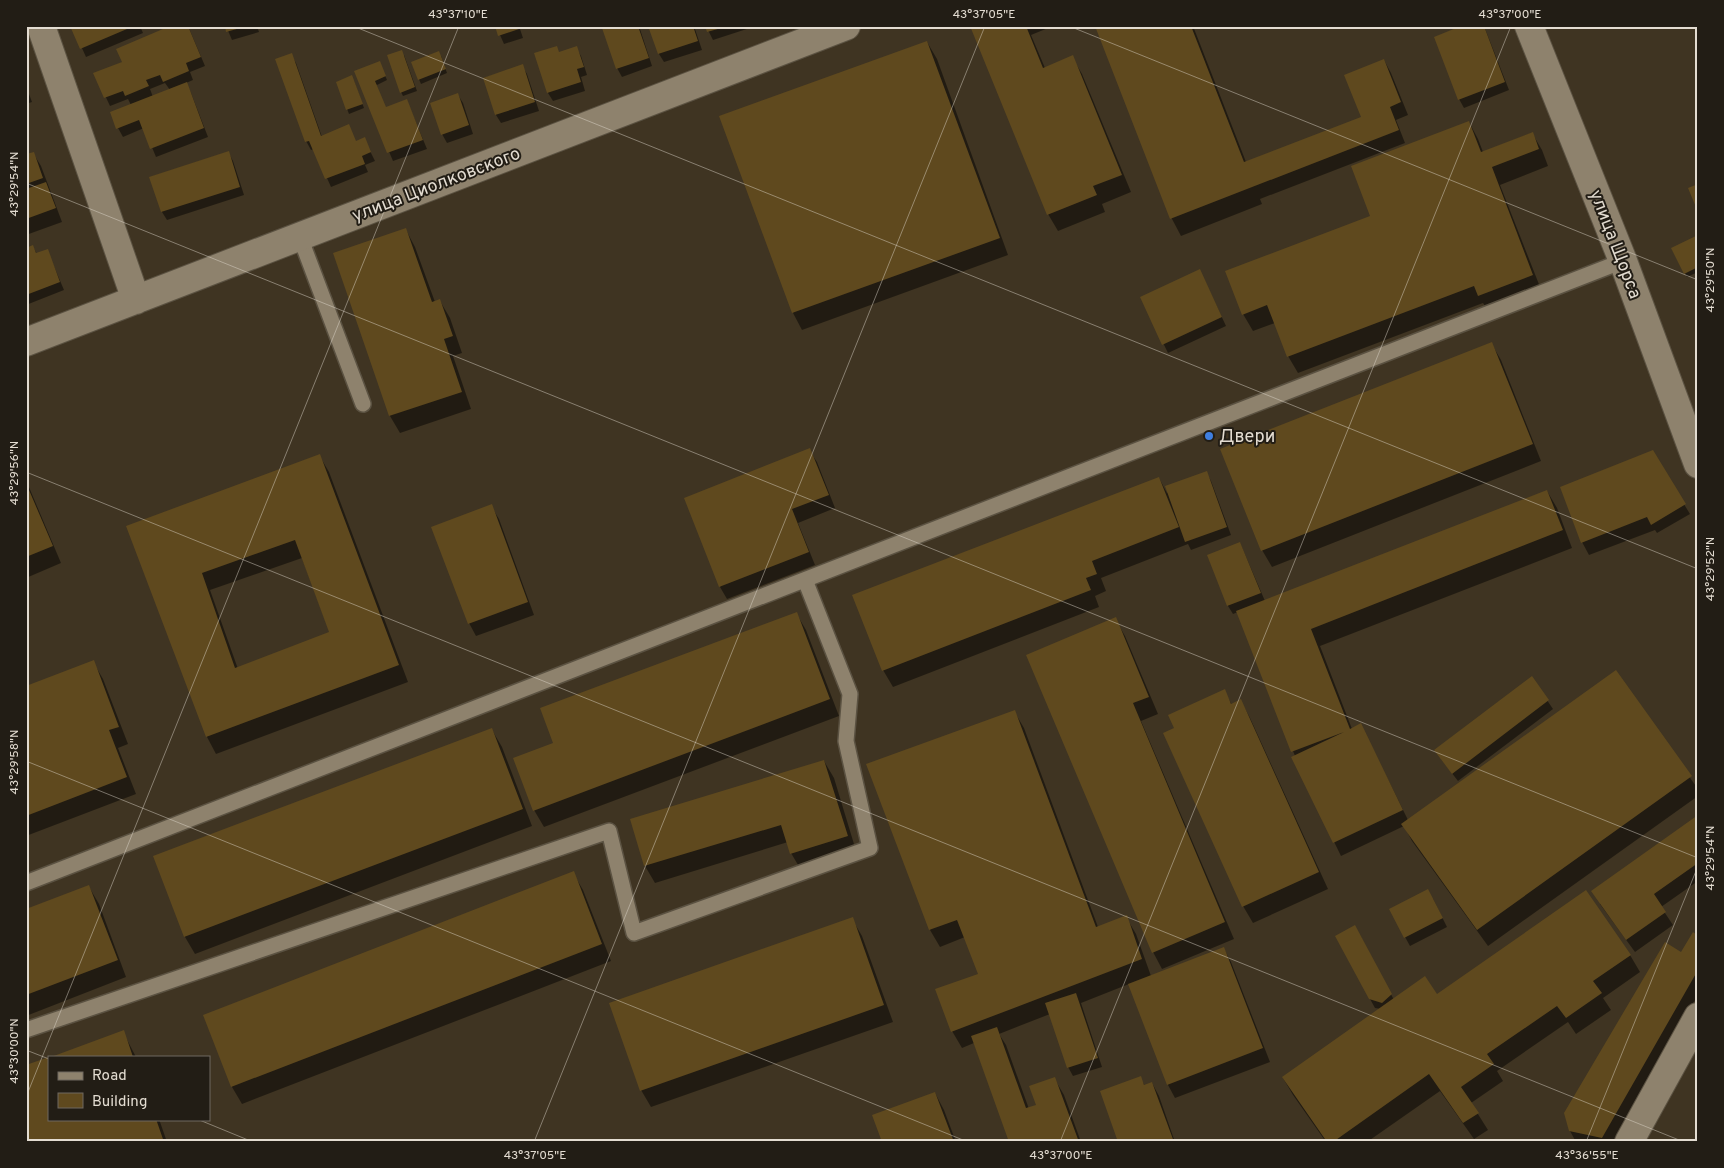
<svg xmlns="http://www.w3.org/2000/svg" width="1724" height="1168" font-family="Overpass,sans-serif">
	<rect width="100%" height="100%" fill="#3f3422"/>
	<path fill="#0007" fill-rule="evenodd" d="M 72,26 L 140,26 L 143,33 L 86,57 Z
		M 173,26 L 188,26 L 205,66 L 190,72 L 193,80 L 186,83 L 191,93 L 208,137 L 156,157 L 144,128 L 123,137 L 118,128 L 131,105 L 128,99 L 110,106 L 95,74 L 123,62 ZM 165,83 L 170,90 L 153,97 L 150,89 Z
		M 226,26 L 257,26 L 259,32 L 232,40 Z
		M 496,26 L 519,26 L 523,38 L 504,44 Z
		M 610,26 L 639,26 L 652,66 L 622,77 L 617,68 Z
		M 650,26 L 694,26 L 702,50 L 664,62 L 659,54 Z
		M 706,26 L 756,26 L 713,40 Z
		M 971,26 L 1053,26 L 1031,35 L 1045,68 L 1072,57 L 1082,74 L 1131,192 L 1102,204 L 1105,212 L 1058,231 L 1048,214 Z
		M 1097,26 L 1193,26 L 1246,162 L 1362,118 L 1384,60 L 1391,73 L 1408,115 L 1396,120 L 1405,143 L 1260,199 L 1262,204 L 1181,236 L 1172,219 Z
		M 1484,26 L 1509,90 L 1464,108 L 1459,99 Z
		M 927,42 L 937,59 L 1008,255 L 802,330 L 793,313 Z
		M 576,48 L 581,56 L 587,75 L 581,77 L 585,91 L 553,101 L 548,93 L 560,53 Z
		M 291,55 L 296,63 L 322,137 L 356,142 L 364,139 L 375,161 L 365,165 L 368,172 L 331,187 L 314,149 L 311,150 L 306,141 Z
		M 404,55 L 417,91 L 403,96 L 401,92 Z
		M 441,56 L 447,73 L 421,84 L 412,63 Z
		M 381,66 L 387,80 L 377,85 L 356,72 Z
		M 522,66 L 527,74 L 539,111 L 501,123 L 496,115 L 484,78 Z
		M 354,81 L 364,108 L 349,114 L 337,82 Z
		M 26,86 L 32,102 L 26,104 Z
		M 458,95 L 463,103 L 473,134 L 447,143 L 442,134 Z
		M 407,101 L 427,149 L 393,161 L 373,114 Z
		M 1469,122 L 1478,139 L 1483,152 L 1532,133 L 1542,150 L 1548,166 L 1500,185 L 1542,292 L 1489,312 L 1483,303 L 1298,373 L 1288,356 L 1275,323 L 1253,331 L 1243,314 L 1372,217 Z
		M 228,152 L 233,161 L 244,195 L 167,220 L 162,212 L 151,177 Z
		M 33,153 L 41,166 L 62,222 L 26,235 L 26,156 Z
		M 406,230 L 415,247 L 435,302 L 440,301 L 450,318 L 462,353 L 453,356 L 471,409 L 400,433 L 390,416 L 334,254 Z
		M 1698,237 L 1698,272 L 1687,277 L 1672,249 Z
		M 33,247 L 37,254 L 47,250 L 64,290 L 26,305 L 26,249 Z
		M 1204,279 L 1226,326 L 1168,353 L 1141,298 Z
		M 1491,343 L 1501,360 L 1541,461 L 1272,567 L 1262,550 Z
		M 809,450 L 817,462 L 835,508 L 798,523 L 815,565 L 727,599 L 720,587 Z
		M 1652,452 L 1690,514 L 1657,533 L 1655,530 L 1589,555 L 1582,542 Z
		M 319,455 L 329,472 L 408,682 L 216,754 L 207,737 L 128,527 ZM 302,558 L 330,633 L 238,669 L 210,590 Z
		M 1206,472 L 1211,481 L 1231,535 L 1191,550 L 1188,544 L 1101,578 L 1106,591 L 1095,596 L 1099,607 L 893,687 L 883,670 L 1159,478 L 1167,493 Z
		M 26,480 L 61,563 L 26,578 Z
		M 1547,491 L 1557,508 L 1572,548 L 1320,646 L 1352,729 L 1361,725 L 1408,820 L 1615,672 L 1698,789 L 1698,796 L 1488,946 L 1412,841 L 1404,826 L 1341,856 L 1293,758 L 1295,756 L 1238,612 L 1233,614 L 1228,606 L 1208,556 L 1240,543 L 1265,601 Z
		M 491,506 L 499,519 L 534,615 L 476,636 L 469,623 Z
		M 796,613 L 806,630 L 839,716 L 544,827 L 534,810 L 554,744 Z
		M 1115,619 L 1125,636 L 1158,714 L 1141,721 L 1234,939 L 1162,969 L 1153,952 Z
		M 93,662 L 103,679 L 128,744 L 118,748 L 136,794 L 26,836 L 26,687 Z
		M 1532,678 L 1553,709 L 1458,781 L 1441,759 Z
		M 1224,691 L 1232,705 L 1241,701 L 1250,718 L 1328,889 L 1253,923 L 1243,906 L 1175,729 Z
		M 1014,711 L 1024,728 L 1098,927 L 1126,917 L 1136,934 L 1151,976 L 1224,949 L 1231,962 L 1270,1062 L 1175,1098 L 1168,1085 L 1129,984 L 1081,1003 L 1102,1067 L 1073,1076 L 1068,1067 L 1050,1014 L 999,1034 L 1006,1045 L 1029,1109 L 1037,1106 L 1054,1078 L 1064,1095 L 1081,1142 L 1010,1142 L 974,1043 L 962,1048 L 952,1031 L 979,974 L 965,937 L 940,947 L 930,930 Z
		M 492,730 L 502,747 L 532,826 L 195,954 L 185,937 L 155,857 Z
		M 824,761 L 834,778 L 857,854 L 801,870 L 791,853 L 788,842 L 655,883 L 645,866 Z
		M 1698,817 L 1698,881 L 1661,907 L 1673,925 L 1635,952 L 1600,904 Z
		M 573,873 L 583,890 L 611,961 L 242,1104 L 232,1087 L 204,1016 Z
		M 89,887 L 99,904 L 126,977 L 26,1016 L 26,910 Z
		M 1433,899 L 1447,927 L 1410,946 L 1405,937 Z
		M 852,919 L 862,936 L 893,1022 L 651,1107 L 641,1090 Z
		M 1360,935 L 1394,1000 L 1437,996 L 1630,955 L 1640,972 L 1603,998 L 1611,1010 L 1576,1034 L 1568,1022 L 1497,1071 L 1503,1081 L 1471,1103 L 1488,1130 L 1474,1139 L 1440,1091 L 1367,1142 L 1326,1142 L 1293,1095 L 1283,1078 L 1381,1009 L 1375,1008 L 1370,999 Z
		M 1698,937 L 1698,995 L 1614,1142 L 1576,1142 L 1570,1131 L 1681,954 Z
		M 123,1032 L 136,1057 L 54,1057 Z
		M 1140,1078 L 1145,1086 L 1152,1083 L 1159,1096 L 1175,1142 L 1119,1142 Z
		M 935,1093 L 944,1110 L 956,1142 L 883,1142 Z
		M 49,1119 L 159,1119 L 167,1142 L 26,1142 Z"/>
	<path fill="#5f491e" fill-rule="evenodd" d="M 70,26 L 134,26 L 80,49 Z
		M 170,26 L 188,26 L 201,57 L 186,63 L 189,71 L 163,82 L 160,75 L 146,80 L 149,86 L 125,96 L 123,91 L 104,98 L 93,73 L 122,62 L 116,49 Z
		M 225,26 L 244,26 L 244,27 L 226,32 Z
		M 495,26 L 518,26 L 519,29 L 498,36 Z
		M 606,26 L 638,26 L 649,58 L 616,69 L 602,28 Z
		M 648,26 L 693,26 L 698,41 L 658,54 Z
		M 705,26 L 724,26 L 725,27 L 707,32 Z
		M 970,26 L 1026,26 L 1043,68 L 1073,55 L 1122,175 L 1093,186 L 1097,195 L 1047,215 Z
		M 1095,26 L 1191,26 L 1244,162 L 1361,117 L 1344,75 L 1384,59 L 1401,102 L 1390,107 L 1399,130 L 1170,219 Z
		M 1461,26 L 1484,26 L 1505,82 L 1458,100 L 1434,37 Z
		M 927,41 L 1000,238 L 792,313 L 719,116 Z
		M 557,46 L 559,52 L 577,46 L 584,67 L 577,69 L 581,82 L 547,93 L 534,53 Z
		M 402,50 L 415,87 L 400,93 L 387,55 Z
		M 439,51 L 446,69 L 418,80 L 411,62 Z
		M 292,53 L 321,136 L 349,124 L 356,141 L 365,137 L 371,152 L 362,156 L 365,164 L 325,179 L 309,141 L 305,142 L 275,59 Z
		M 380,61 L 386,76 L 375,81 L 386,107 L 407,99 L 423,140 L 387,153 L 354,71 Z
		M 523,64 L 535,102 L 495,115 L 483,78 Z
		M 352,75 L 363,104 L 346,110 L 336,82 Z
		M 187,82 L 204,128 L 150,149 L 139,120 L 116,129 L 110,112 Z
		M 458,93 L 469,125 L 441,135 L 430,103 Z
		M 1469,121 L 1481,152 L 1533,132 L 1539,149 L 1492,167 L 1533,275 L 1478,296 L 1474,286 L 1287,357 L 1267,305 L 1242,315 L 1225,271 L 1370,216 L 1351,166 Z
		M 229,151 L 240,187 L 161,212 L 149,177 Z
		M 34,152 L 43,178 L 26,184 L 26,154 Z
		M 46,182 L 56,208 L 26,219 L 26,189 Z
		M 1698,184 L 1698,212 L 1688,188 Z
		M 406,228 L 432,302 L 440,299 L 453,336 L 444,339 L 462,392 L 389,416 L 333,253 Z
		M 1698,235 L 1698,267 L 1684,274 L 1671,248 Z
		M 33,245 L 36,253 L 48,249 L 60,282 L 26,295 L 26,248 Z
		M 1200,269 L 1222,317 L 1162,345 L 1140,297 Z
		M 1492,342 L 1533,444 L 1261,551 L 1220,449 Z
		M 810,448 L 829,495 L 792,509 L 809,552 L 719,587 L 684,498 Z
		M 1653,450 L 1686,504 L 1651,525 L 1647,517 L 1581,543 L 1560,487 Z
		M 320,454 L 399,665 L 206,737 L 126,526 ZM 295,540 L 329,632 L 235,668 L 202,573 Z
		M 1207,471 L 1227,527 L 1185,542 L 1165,486 Z
		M 1159,477 L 1179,527 L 1092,561 L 1097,574 L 1086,578 L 1091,590 L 882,671 L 852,595 Z
		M 26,483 L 53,546 L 26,557 Z
		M 1547,490 L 1563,530 L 1311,629 L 1350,729 L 1361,723 L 1403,810 L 1333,843 L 1291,757 L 1344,732 L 1291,752 L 1236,611 Z
		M 492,504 L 528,602 L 468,624 L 431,527 Z
		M 1240,542 L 1261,593 L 1227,606 L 1207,555 Z
		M 797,612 L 830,699 L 533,811 L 513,758 L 553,743 L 540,708 Z
		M 1116,617 L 1149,697 L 1133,703 L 1225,922 L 1152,953 L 1026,655 Z
		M 94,660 L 119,727 L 109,730 L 127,777 L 26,816 L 26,686 Z
		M 1616,670 L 1692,776 L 1477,930 L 1401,824 Z
		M 1532,676 L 1549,700 L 1452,774 L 1434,750 Z
		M 1225,689 L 1231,704 L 1241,699 L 1319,872 L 1242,907 L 1163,733 L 1174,728 L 1168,715 Z
		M 1015,710 L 1096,927 L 1127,915 L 1142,959 L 951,1032 L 935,989 L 978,974 L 957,920 L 929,930 L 866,764 Z
		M 492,728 L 523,809 L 184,937 L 153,856 Z
		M 824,760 L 848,836 L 790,854 L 781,825 L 644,866 L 630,819 Z
		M 1698,815 L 1698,863 L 1654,894 L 1666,912 L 1626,940 L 1591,891 Z
		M 574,871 L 602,944 L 231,1087 L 203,1015 Z
		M 89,885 L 118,960 L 26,995 L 26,909 Z
		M 1428,889 L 1443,918 L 1404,938 L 1389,909 Z
		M 1586,890 L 1631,955 L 1593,981 L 1602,993 L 1566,1018 L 1557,1006 L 1487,1054 L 1494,1064 L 1461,1087 L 1479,1113 L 1463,1123 L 1429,1074 L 1333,1142 L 1327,1142 L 1282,1077 L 1425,976 L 1437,994 Z
		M 853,917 L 884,1005 L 640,1091 L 609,1003 Z
		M 1355,925 L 1392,994 L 1382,1003 L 1369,999 L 1335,936 Z
		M 1693,932 L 1698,936 L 1698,970 L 1602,1138 L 1569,1131 L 1564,1113 L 1665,942 L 1681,952 Z
		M 1224,947 L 1263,1048 L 1167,1085 L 1128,984 Z
		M 1076,993 L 1098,1058 L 1067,1068 L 1045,1003 Z
		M 997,1027 L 1026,1108 L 1036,1105 L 1029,1086 L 1055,1077 L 1079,1142 L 1009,1142 L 971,1036 Z
		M 124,1030 L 133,1057 L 51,1057 Z
		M 49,1057 L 49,1119 L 156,1119 L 164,1142 L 26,1142 L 26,1065 Z
		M 1141,1076 L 1144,1085 L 1152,1082 L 1174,1142 L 1118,1142 L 1100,1091 Z
		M 935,1092 L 954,1142 L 882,1142 L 872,1115 Z"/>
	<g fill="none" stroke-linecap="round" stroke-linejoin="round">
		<g stroke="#5b5242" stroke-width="18">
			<path id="service" d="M 300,237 L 363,404
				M 26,883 L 1623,261
				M 26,1030 L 609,831 L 634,933 L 870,848 L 846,741 L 850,694 L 805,580"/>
		</g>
		<g stroke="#5b5242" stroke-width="30">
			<path id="minor" d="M 41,26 L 136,300
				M 26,342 L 846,26"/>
		</g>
		<g stroke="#5b5242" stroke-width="30">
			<path id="tertiary" d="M 1529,26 L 1623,261 L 1698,464
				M 1629,1142 L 1698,1017"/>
		</g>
		<use href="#service" stroke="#8e826d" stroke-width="15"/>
		<use href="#minor" stroke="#8e826d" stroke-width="28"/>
		<use href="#tertiary" stroke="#8e826d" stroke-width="28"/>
	</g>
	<path fill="none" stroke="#e3dcd1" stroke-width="1" stroke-opacity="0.45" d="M 353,26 L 1698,569M 1069,26 L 1698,280M 26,183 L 1698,858M 26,472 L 1684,1142M 26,761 L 968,1142M 26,1050 L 49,1059M 26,1097 L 459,26M 197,1119 L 253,1142M 534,1142 L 985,26M 1060,1142 L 1511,26M 1586,1142 L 1698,866"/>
	<circle fill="#3f7fe0" stroke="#221d15" stroke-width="2" cx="1209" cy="436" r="5"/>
	<g text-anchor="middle" stroke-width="4" stroke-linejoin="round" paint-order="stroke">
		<g font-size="18" fill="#e3dcd1" stroke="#221d15">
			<text transform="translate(436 184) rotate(-21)" y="6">улица Циолковского</text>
			<text transform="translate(1616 244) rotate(69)" y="6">улица Щорса</text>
		</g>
		<g font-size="18" fill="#e3dcd1" stroke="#221d15" text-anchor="start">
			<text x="1219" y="442">Двери</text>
		</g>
	</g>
	<rect width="1724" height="1168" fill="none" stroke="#221d15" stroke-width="55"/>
	<rect x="48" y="1056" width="162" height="65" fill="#221d15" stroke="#6f6960"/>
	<rect x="58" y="1072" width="25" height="8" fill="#8e826d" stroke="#6f6960"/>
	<text x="92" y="1080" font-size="15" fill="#e3dcd1">Road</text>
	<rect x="58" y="1093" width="25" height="15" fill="#5f491e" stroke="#6f6960"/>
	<text x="92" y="1106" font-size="15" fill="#e3dcd1">Building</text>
	<rect x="28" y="28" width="1668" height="1112" fill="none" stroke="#e3dcd1" stroke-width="2"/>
	<g font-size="12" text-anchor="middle" fill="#e3dcd1">
		<text x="458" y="18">43°37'10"E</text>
		<text x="984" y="18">43°37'05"E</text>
		<text x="1510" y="18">43°37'00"E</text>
		<text transform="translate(14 184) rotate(-90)" y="4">43°29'54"N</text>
		<text transform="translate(1710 280) rotate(-90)" y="4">43°29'50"N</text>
		<text transform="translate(14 473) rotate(-90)" y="4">43°29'56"N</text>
		<text transform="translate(1710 569) rotate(-90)" y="4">43°29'52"N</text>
		<text transform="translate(14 762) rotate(-90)" y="4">43°29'58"N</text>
		<text transform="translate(1710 858) rotate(-90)" y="4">43°29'54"N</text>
		<text transform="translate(14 1051) rotate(-90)" y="4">43°30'00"N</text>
		<text x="535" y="1159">43°37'05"E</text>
		<text x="1061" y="1159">43°37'00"E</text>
		<text x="1587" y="1159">43°36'55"E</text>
	</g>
</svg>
